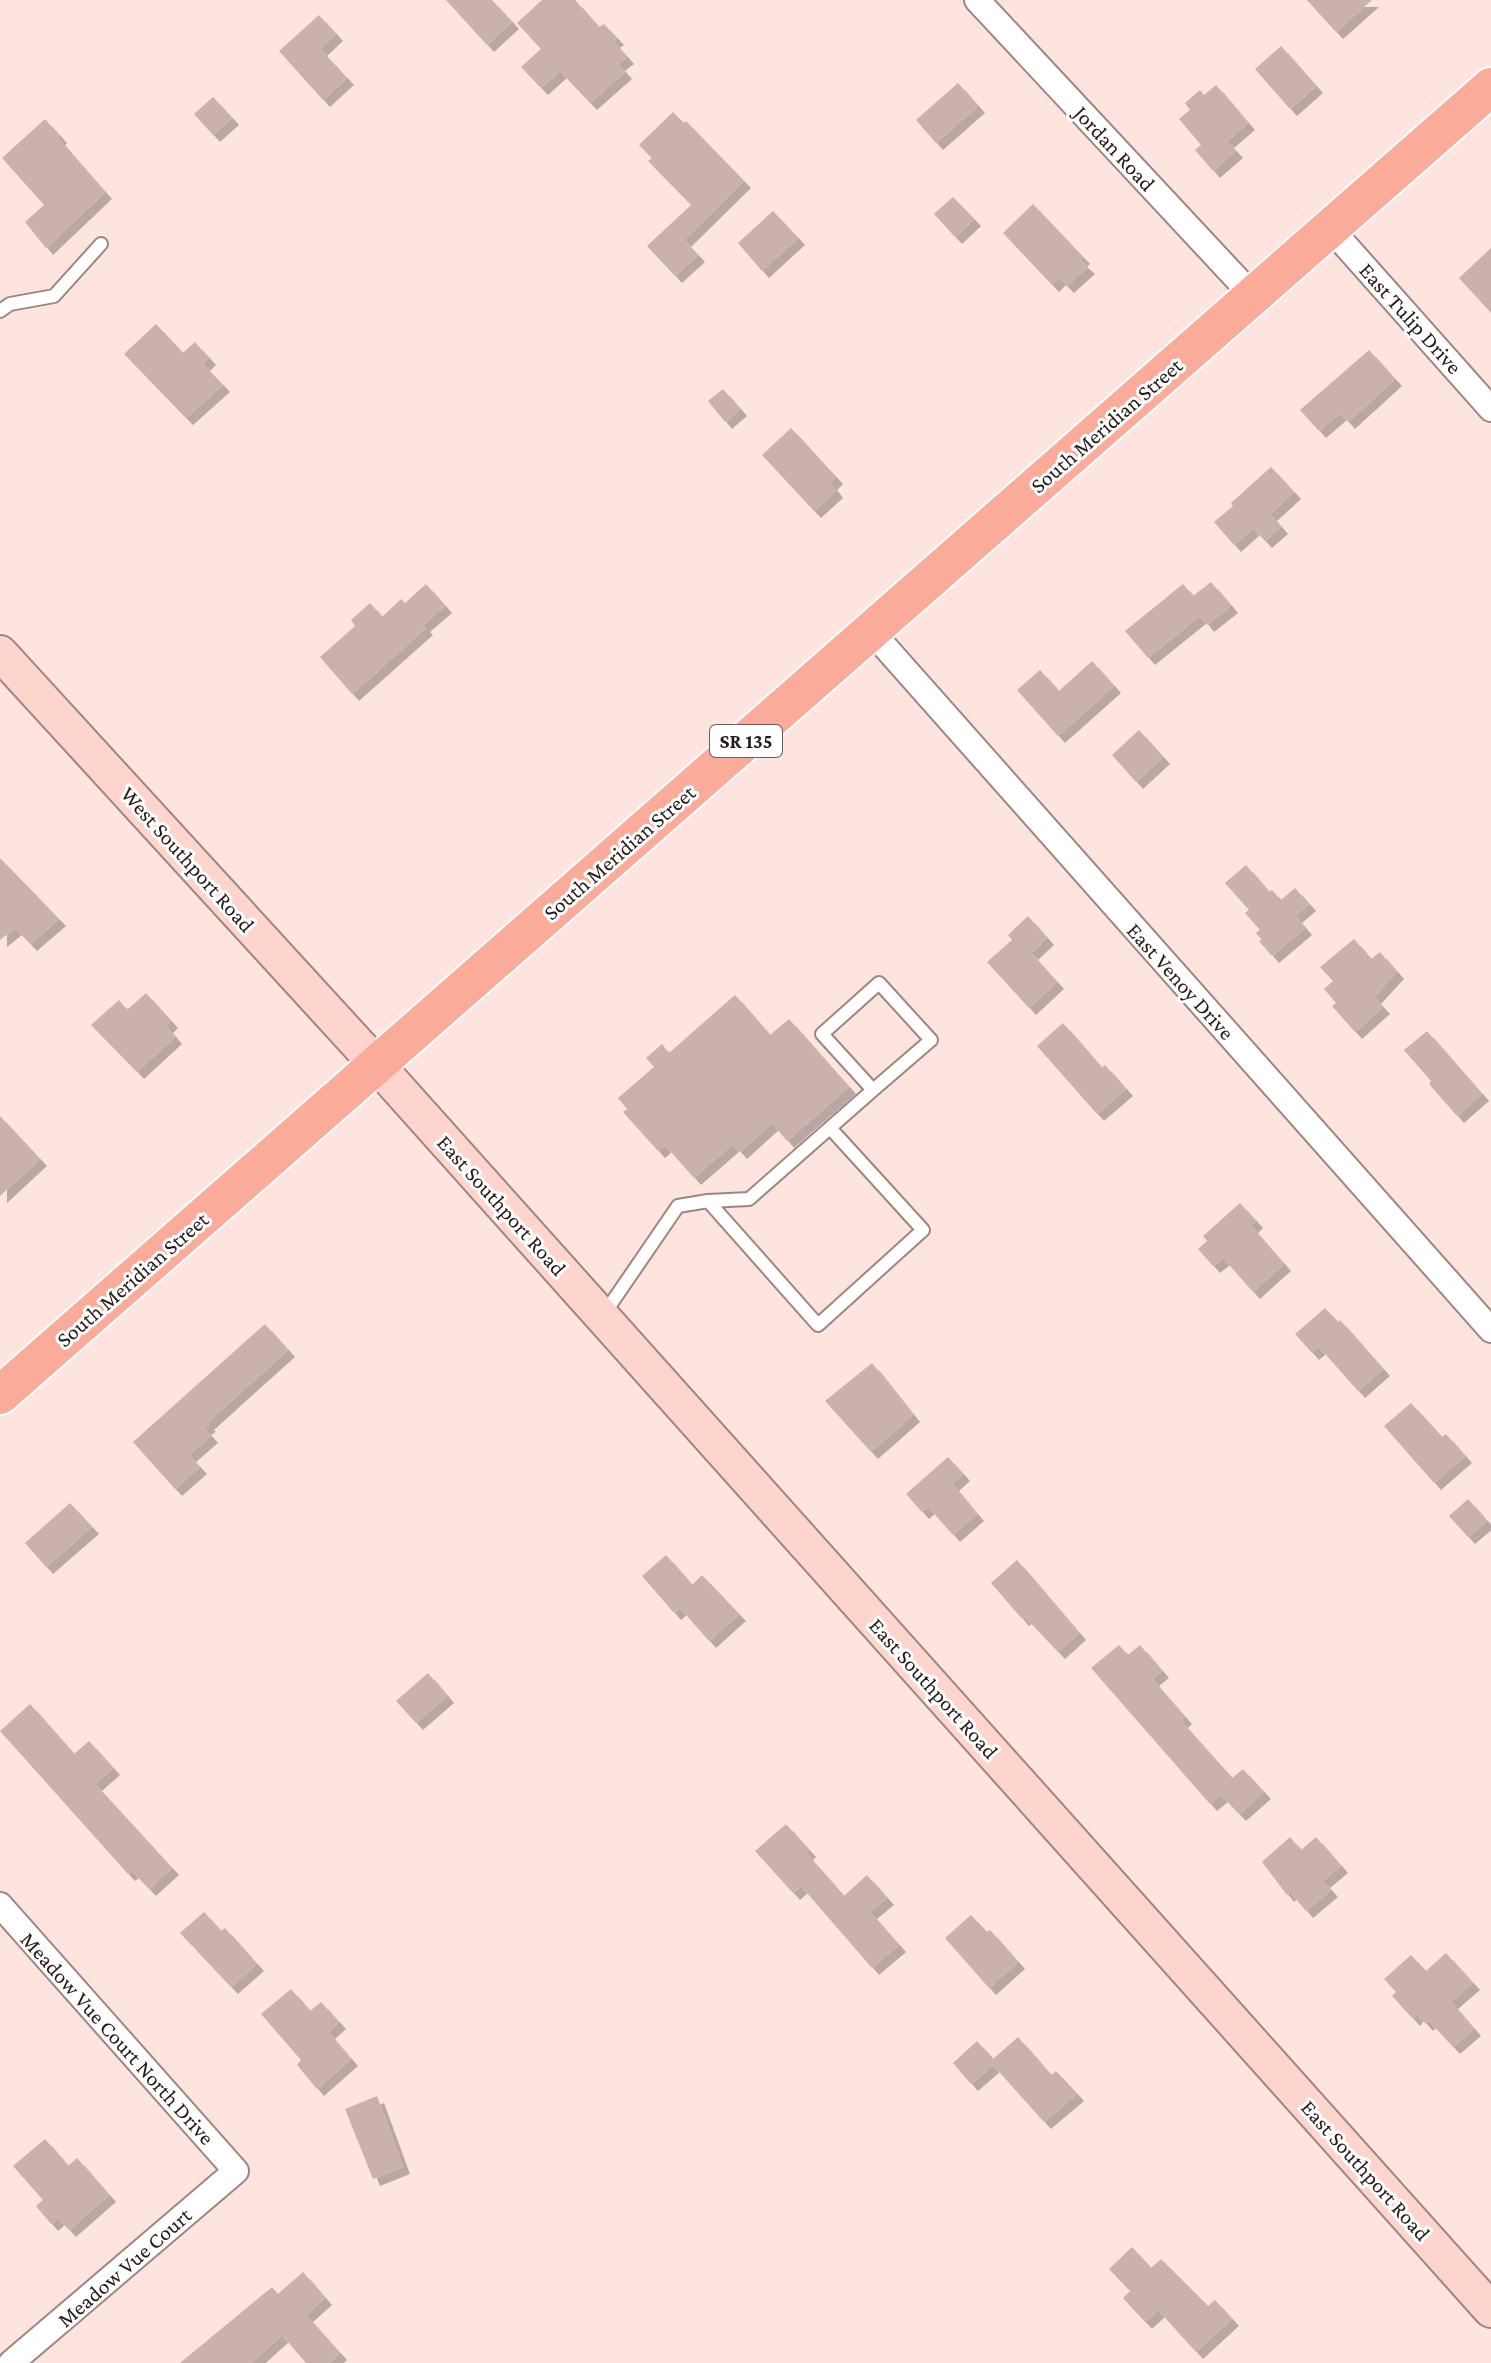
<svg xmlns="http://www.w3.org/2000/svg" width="1491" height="2363" font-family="'Crimson Pro',serif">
	<defs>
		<filter id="shadow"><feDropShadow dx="7" dy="7" stdDeviation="0" flood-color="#0004"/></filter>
	</defs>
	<rect width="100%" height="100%" fill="#fee4de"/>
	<path fill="#cab1ab" filter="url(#shadow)" d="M 446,0 L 492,0 L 512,22 L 487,45 Z
		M 542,0 L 575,0 L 599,27 L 604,24 L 617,38 L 613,41 L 627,57 L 618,64 L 625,72 L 590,103 L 560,71 L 541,88 L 521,67 L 541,49 L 517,23 Z
		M 1307,0 L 1372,0 L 1336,32 Z
		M 319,15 L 336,34 L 320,49 L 347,78 L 323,100 L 279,51 Z
		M 1281,46 L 1316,86 L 1290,109 L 1255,69 Z
		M 958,83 L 978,106 L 936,143 L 916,120 Z
		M 1216,85 L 1248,123 L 1227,141 L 1236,151 L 1213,171 L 1195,150 L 1201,145 L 1179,119 L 1190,110 L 1185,103 L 1200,90 L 1204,95 Z
		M 213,97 L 232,118 L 213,135 L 194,114 Z
		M 673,112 L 684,123 L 686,121 L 744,181 L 684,240 L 698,255 L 675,276 L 647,246 L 691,205 L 648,161 L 652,158 L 639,145 Z
		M 45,119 L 60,136 L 58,138 L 105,192 L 46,248 L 25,222 L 44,205 L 2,158 Z
		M 953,197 L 974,219 L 955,237 L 934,214 Z
		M 1033,204 L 1083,257 L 1080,260 L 1088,267 L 1067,286 L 1059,278 L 1052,285 L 1003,233 Z
		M 773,211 L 798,238 L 762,271 L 738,243 Z
		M 1491,248 L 1491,313 L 1459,278 Z
		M 156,324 L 183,353 L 195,342 L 209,358 L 203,364 L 223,385 L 186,418 L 124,354 Z
		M 1369,350 L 1395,379 L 1348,422 L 1340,413 L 1319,431 L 1300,410 Z
		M 723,389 L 740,409 L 725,422 L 708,401 Z
		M 791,428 L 836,477 L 830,483 L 836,491 L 814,511 L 762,455 Z
		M 1271,467 L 1294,492 L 1270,514 L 1281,527 L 1265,541 L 1253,528 L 1234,545 L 1214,522 L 1233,506 L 1231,503 Z
		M 1211,582 L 1231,606 L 1207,625 L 1200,616 L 1148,658 L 1125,631 L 1183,584 L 1193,596 Z
		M 426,584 L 445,606 L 423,625 L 426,628 L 352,694 L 320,657 L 355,626 L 351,620 L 370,603 L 382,617 L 401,599 L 405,603 Z
		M 1092,661 L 1114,686 L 1058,736 L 1017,690 L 1040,670 L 1059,691 Z
		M 1139,730 L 1163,757 L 1136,782 L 1112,755 Z
		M 0,858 L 59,919 L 30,944 L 15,928 L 0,940 Z
		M 1246,865 L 1269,892 L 1272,890 L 1281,900 L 1295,888 L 1309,904 L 1295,916 L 1305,928 L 1272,956 L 1259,941 L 1262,940 L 1256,933 L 1260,930 L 1245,913 L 1249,910 L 1225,883 Z
		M 1028,916 L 1047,938 L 1031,953 L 1057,982 L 1029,1008 L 987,962 L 1012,940 L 1008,935 Z
		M 1354,939 L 1371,959 L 1380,952 L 1397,972 L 1374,997 L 1383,1007 L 1355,1032 L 1332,1006 L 1336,1003 L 1324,989 L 1333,981 L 1320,967 Z
		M 146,993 L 171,1021 L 166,1026 L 175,1037 L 137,1072 L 91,1025 L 119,1000 L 127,1010 Z
		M 735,995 L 770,1035 L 789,1019 L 849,1087 L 787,1141 L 772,1123 L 740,1152 L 733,1144 L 694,1178 L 665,1145 L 658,1151 L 623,1112 L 627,1109 L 618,1098 L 654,1067 L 646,1058 L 662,1044 L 669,1053 Z
		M 1063,1023 L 1102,1068 L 1105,1065 L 1126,1089 L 1097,1114 L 1037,1046 Z
		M 1427,1031 L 1482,1094 L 1457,1116 L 1429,1084 L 1431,1081 L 1404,1050 Z
		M 0,1116 L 40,1159 L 0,1196 Z
		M 1240,1203 L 1256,1221 L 1251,1226 L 1284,1264 L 1253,1292 L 1223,1258 L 1213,1266 L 1198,1249 L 1207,1241 L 1203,1236 Z
		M 1325,1308 L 1338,1322 L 1340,1320 L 1383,1369 L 1358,1391 L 1319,1347 L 1312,1353 L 1295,1334 Z
		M 265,1324 L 288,1350 L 207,1423 L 209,1425 L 204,1428 L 211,1436 L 189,1455 L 200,1467 L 175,1489 L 133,1442 Z
		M 872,1363 L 913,1415 L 871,1452 L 825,1401 Z
		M 1411,1403 L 1442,1437 L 1446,1434 L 1465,1456 L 1434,1483 L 1384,1426 Z
		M 948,1457 L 963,1474 L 952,1484 L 977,1514 L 953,1535 L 928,1507 L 922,1512 L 906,1494 Z
		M 1468,1499 L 1487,1521 L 1468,1537 L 1449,1516 Z
		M 70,1503 L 92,1527 L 46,1567 L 25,1543 Z
		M 666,1555 L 692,1585 L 702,1575 L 739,1614 L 709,1641 L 680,1608 L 674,1613 L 642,1576 Z
		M 1017,1560 L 1079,1633 L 1058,1652 L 1025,1617 L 1022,1619 L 991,1583 Z
		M 1119,1645 L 1128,1655 L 1140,1645 L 1162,1671 L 1152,1679 L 1185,1717 L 1181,1721 L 1232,1778 L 1243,1769 L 1264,1792 L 1239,1814 L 1221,1795 L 1210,1804 L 1091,1668 Z
		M 428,1673 L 447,1696 L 416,1723 L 396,1701 Z
		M 30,1704 L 74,1754 L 89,1741 L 113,1768 L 95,1784 L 172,1868 L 149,1889 L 132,1871 L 128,1874 L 0,1731 Z
		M 786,1824 L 809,1850 L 806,1853 L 844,1896 L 867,1875 L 887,1898 L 870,1912 L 899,1945 L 872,1968 L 801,1886 L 793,1893 L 755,1851 Z
		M 1290,1837 L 1301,1850 L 1316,1837 L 1341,1866 L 1323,1881 L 1331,1890 L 1306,1911 L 1290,1892 L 1287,1895 L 1262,1862 Z
		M 204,1912 L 221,1931 L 225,1928 L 257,1964 L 231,1987 L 180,1933 Z
		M 971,1915 L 987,1932 L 990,1930 L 1018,1962 L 989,1988 L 945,1938 Z
		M 1446,1953 L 1473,1983 L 1451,2002 L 1474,2029 L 1453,2047 L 1429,2021 L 1426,2024 L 1417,2014 L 1413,2019 L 1392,1996 L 1396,1992 L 1384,1979 L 1411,1955 L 1426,1971 Z
		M 291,1989 L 310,2011 L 321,2002 L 339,2022 L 328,2032 L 351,2059 L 317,2089 L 297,2065 L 301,2060 L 261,2014 Z
		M 1018,2037 L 1051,2075 L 1056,2071 L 1077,2094 L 1044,2122 L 993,2065 L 971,2084 L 953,2063 L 977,2041 L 993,2059 Z
		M 377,2096 L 403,2167 L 373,2179 L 345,2109 Z
		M 45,2139 L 68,2166 L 77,2158 L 109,2195 L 69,2230 L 58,2218 L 51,2224 L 36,2206 L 43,2200 L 13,2166 Z
		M 1132,2247 L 1151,2268 L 1161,2259 L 1208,2306 L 1215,2300 L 1232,2319 L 1196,2352 L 1158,2310 L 1145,2322 L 1123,2298 L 1130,2291 L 1109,2269 Z
		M 303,2272 L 325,2298 L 306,2315 L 340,2353 L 329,2363 L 306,2363 L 282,2335 L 251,2363 L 180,2363 L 272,2287 L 278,2294 Z"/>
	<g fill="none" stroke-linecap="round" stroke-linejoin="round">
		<g stroke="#9d8580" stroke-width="16">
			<path id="lane" d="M 0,311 L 10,304 L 54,296 L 101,244
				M 708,1201 L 818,1325 L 923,1230 L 831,1129
				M 604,1314 L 678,1206 L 708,1201 L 749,1199 L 873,1090 L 822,1034 L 879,983 L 931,1040 L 873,1090"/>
		</g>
		<g stroke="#9d8580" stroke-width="28">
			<path id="street" d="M 977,0 L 1253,296
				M 1330,228 L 1491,409
				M 871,631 L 1491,1330
				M 0,1905 L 236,2171 L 11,2363"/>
		</g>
		<g stroke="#9d8580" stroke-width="38">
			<path id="secondary" d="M 0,653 L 377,1065 L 1491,2310"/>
		</g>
		<g stroke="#fff" stroke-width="42">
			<path id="primary" d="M 0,1395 L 1491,87"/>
		</g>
		<use href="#lane" stroke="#fff" stroke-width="12"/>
		<use href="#street" stroke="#fff" stroke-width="24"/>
		<use href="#secondary" stroke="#fdd5cd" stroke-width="34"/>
		<use href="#primary" stroke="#faab9a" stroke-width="38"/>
	</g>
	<g text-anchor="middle" stroke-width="6" stroke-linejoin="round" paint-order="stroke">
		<rect fill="#fff" stroke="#665f5e" stroke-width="2" x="710" y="725" width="72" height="32" rx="6"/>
		<g font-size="20" font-weight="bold" fill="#241b19">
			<text x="746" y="748">SR 135</text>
		</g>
		<g font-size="22" fill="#241b19" stroke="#fff">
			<text transform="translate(1115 148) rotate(47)" y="8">Jordan Road</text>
			<text transform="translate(1411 318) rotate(48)" y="8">East Tulip Drive</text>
			<text transform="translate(1106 425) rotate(-41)" y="8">South Meridian Street</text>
			<text transform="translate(619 852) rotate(-41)" y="8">South Meridian Street</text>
			<text transform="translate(188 859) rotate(48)" y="8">West Southport Road</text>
			<text transform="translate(1181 981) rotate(48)" y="8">East Venoy Drive</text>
			<text transform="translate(502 1205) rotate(48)" y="8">East Southport Road</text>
			<text transform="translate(132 1279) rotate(-41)" y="8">South Meridian Street</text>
			<text transform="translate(934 1688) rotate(48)" y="8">East Southport Road</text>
			<text transform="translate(118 2038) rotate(48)" y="8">Meadow Vue Court North Drive</text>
			<text transform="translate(1366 2170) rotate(48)" y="8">East Southport Road</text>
			<text transform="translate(124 2267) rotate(-41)" y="8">Meadow Vue Court</text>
		</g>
	</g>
</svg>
